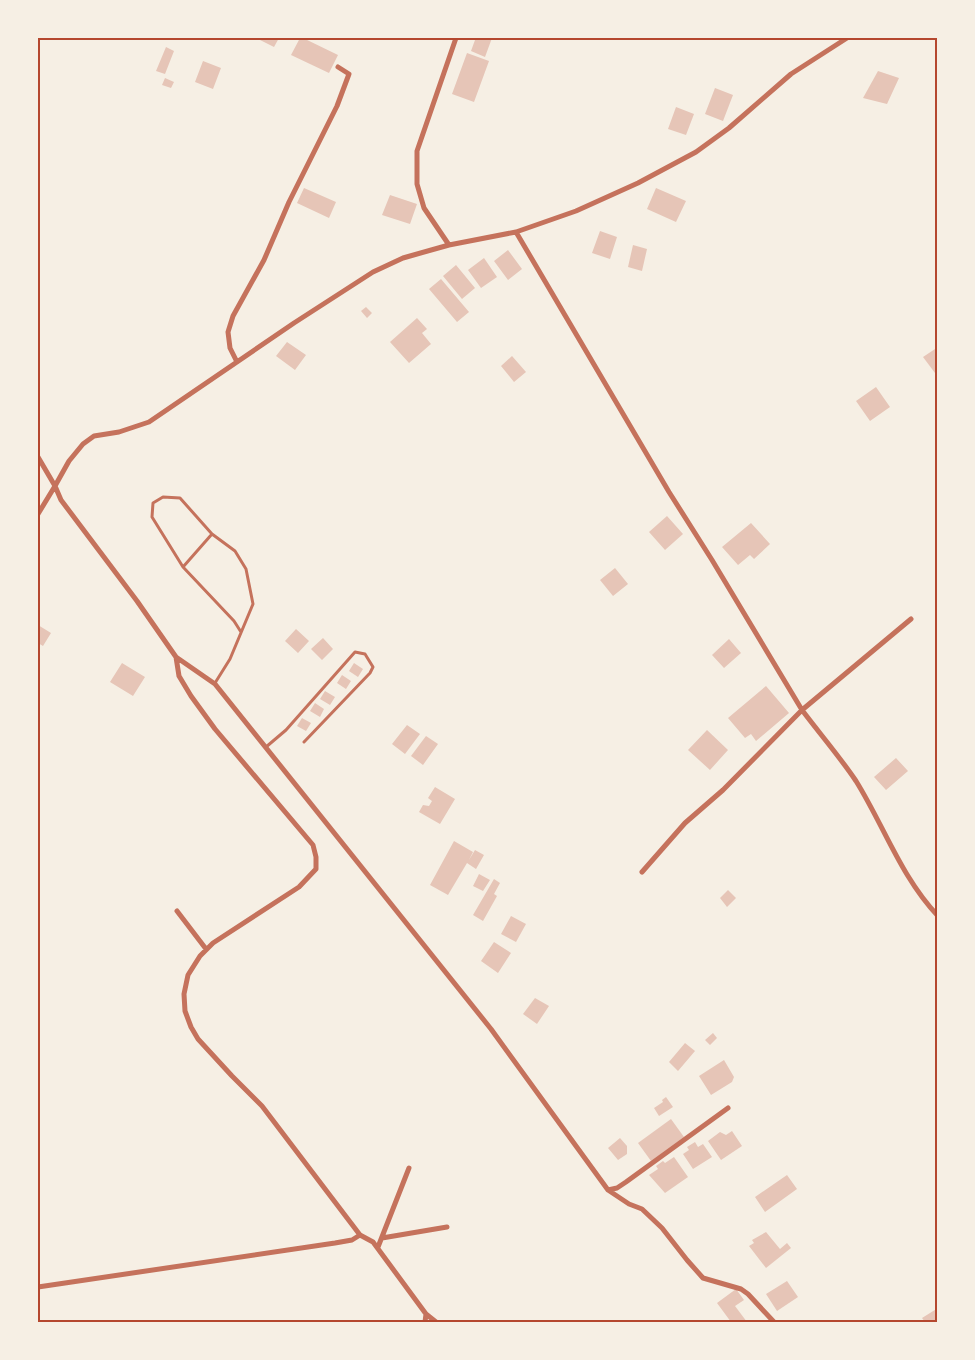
<svg xmlns="http://www.w3.org/2000/svg" width="975" height="1360" font-family="Montserrat,sans-serif">
	<rect width="100%" height="100%" fill="#f6efe4"/>
	<path fill="#e6c5b7" d="M 256,38 L 279,38 L 274,47 Z
		M 300,38 L 303,38 L 338,55 L 329,73 L 291,55 Z
		M 470,38 L 492,38 L 485,57 L 471,51 L 475,40 Z
		M 166,47 L 174,51 L 165,74 L 156,71 Z
		M 467,53 L 489,61 L 474,102 L 452,94 Z
		M 203,61 L 221,68 L 213,89 L 195,82 Z
		M 878,71 L 899,78 L 887,104 L 863,98 Z
		M 165,78 L 174,82 L 171,88 L 162,85 Z
		M 715,88 L 733,95 L 723,121 L 705,114 Z
		M 676,107 L 694,114 L 686,135 L 668,129 Z
		M 304,188 L 336,202 L 329,218 L 297,203 Z
		M 656,188 L 686,201 L 676,222 L 647,209 Z
		M 390,195 L 417,204 L 410,224 L 382,215 Z
		M 600,231 L 617,237 L 610,259 L 592,253 Z
		M 633,245 L 647,249 L 642,271 L 628,267 Z
		M 508,250 L 522,269 L 508,280 L 494,261 Z
		M 484,258 L 497,277 L 481,288 L 468,270 Z
		M 456,265 L 475,288 L 462,299 L 443,276 Z
		M 441,279 L 469,312 L 457,322 L 429,289 Z
		M 366,307 L 372,313 L 367,318 L 361,311 Z
		M 417,318 L 427,329 L 422,333 L 431,344 L 409,363 L 390,342 Z
		M 287,342 L 306,355 L 295,370 L 276,356 Z
		M 938,347 L 938,371 L 935,373 L 923,357 Z
		M 512,356 L 526,372 L 514,382 L 501,366 Z
		M 876,387 L 890,407 L 870,421 L 856,401 Z
		M 667,516 L 683,534 L 665,550 L 649,532 Z
		M 751,523 L 770,544 L 754,559 L 750,555 L 738,565 L 722,547 Z
		M 615,568 L 628,584 L 613,596 L 600,580 Z
		M 38,625 L 51,633 L 43,646 L 38,643 Z
		M 296,629 L 309,641 L 298,653 L 285,641 Z
		M 323,638 L 333,649 L 322,660 L 311,649 Z
		M 729,639 L 741,653 L 724,668 L 712,655 Z
		M 122,663 L 145,677 L 133,696 L 110,682 Z
		M 354,663 L 363,669 L 358,677 L 349,671 Z
		M 342,675 L 351,681 L 346,689 L 337,683 Z
		M 766,686 L 789,713 L 756,741 L 751,734 L 745,738 L 728,718 Z
		M 325,691 L 335,697 L 330,705 L 320,699 Z
		M 315,703 L 324,709 L 320,717 L 310,711 Z
		M 302,718 L 311,723 L 306,731 L 297,726 Z
		M 407,725 L 420,734 L 405,754 L 392,744 Z
		M 707,730 L 728,750 L 710,770 L 688,750 Z
		M 426,736 L 438,744 L 423,765 L 411,756 Z
		M 896,758 L 908,771 L 886,790 L 874,777 Z
		M 435,787 L 455,799 L 440,824 L 419,812 L 423,805 L 429,806 L 432,801 L 428,798 Z
		M 454,841 L 473,852 L 469,860 L 475,850 L 484,855 L 476,869 L 467,863 L 448,895 L 430,885 Z
		M 479,874 L 490,880 L 483,891 L 473,886 Z
		M 494,879 L 500,883 L 494,894 L 497,896 L 483,921 L 473,915 Z
		M 728,890 L 736,898 L 727,907 L 720,898 Z
		M 511,916 L 526,924 L 516,942 L 501,934 Z
		M 494,942 L 511,953 L 498,973 L 481,961 Z
		M 535,998 L 549,1006 L 537,1024 L 523,1014 Z
		M 713,1033 L 717,1038 L 710,1045 L 705,1040 Z
		M 685,1043 L 695,1051 L 678,1071 L 669,1062 Z
		M 724,1060 L 734,1077 L 732,1082 L 711,1095 L 699,1076 Z
		M 666,1097 L 673,1107 L 659,1116 L 654,1108 L 663,1102 L 662,1100 Z
		M 671,1119 L 684,1137 L 651,1161 L 638,1143 Z
		M 732,1131 L 742,1146 L 721,1160 L 708,1141 L 720,1132 L 726,1135 Z
		M 620,1138 L 627,1146 L 627,1154 L 618,1160 L 608,1148 Z
		M 695,1142 L 698,1147 L 703,1144 L 712,1157 L 693,1169 L 683,1154 L 689,1150 L 687,1147 Z
		M 674,1157 L 688,1177 L 665,1193 L 649,1175 L 658,1169 L 656,1166 L 663,1161 L 665,1163 Z
		M 787,1175 L 797,1189 L 765,1212 L 755,1197 Z
		M 766,1232 L 780,1249 L 787,1243 L 791,1248 L 766,1268 L 749,1246 L 754,1243 L 752,1240 Z
		M 787,1281 L 798,1297 L 777,1311 L 766,1294 Z
		M 736,1289 L 744,1300 L 735,1306 L 747,1322 L 731,1322 L 717,1303 Z
		M 938,1308 L 938,1322 L 925,1322 L 922,1318 Z"/>
	<g fill="none" stroke-linecap="round" stroke-linejoin="round">
		<path stroke="#c5725c" stroke-width="3" d="M 183,567 L 212,534
			M 215,683 L 230,659 L 253,604 L 246,569 L 235,551 L 212,534 L 180,498 L 163,497 L 153,503 L 152,517 L 183,567 L 234,621 L 241,632
			M 266,747 L 286,730 L 355,652 L 365,654 L 373,667 L 370,673 L 304,742"/>
		<path stroke="#c5725c" stroke-width="5" d="M 516,232 L 669,492 L 712,560 L 802,710 L 723,790 L 685,823 L 642,872
			M 449,245 L 424,208 L 417,184 L 417,151 L 456,38
			M 237,362 L 230,348 L 228,332 L 233,316 L 264,260 L 289,202 L 337,106 L 349,74 L 338,67
			M 38,457 L 55,486 L 38,514
			M 911,619 L 802,710 C 820,734 840,757 856,781 C 884,826 901,877 938,916
			M 176,657 L 179,676 L 191,696 L 215,729 L 313,845 L 316,857 L 316,869 L 299,887 L 213,943 L 200,956 L 188,975 L 184,994 L 185,1011 L 191,1027 L 198,1039 L 232,1076 L 262,1106 L 360,1235 L 373,1242 L 426,1314 L 436,1322
			M 177,911 L 206,949
			M 608,1190 L 617,1188 L 626,1182 L 728,1108
			M 382,1238 L 447,1227
			M 378,1247 L 409,1168
			M 38,1287 L 335,1243 L 352,1240 L 360,1235
			M 425,1322 L 426,1314
			M 774,1322 L 748,1294 L 741,1289 L 703,1278 L 687,1260 L 662,1228 L 642,1209 L 629,1204 L 608,1190 L 491,1029 L 215,684 L 176,657 L 137,601 L 61,500 L 55,486 L 69,461 L 83,444 L 94,436 L 119,432 L 149,422 L 294,323 L 373,272 L 403,258 L 449,245 L 516,232 L 576,211 L 638,183 L 696,152 L 729,128 L 791,74 L 847,38"/>
	</g>
	<rect width="975" height="1360" fill="none" stroke="#f6efe4" stroke-width="78"/>
	<rect x="39" y="39" width="897" height="1282" fill="none" stroke="#b5482f" stroke-width="2"/>
</svg>
